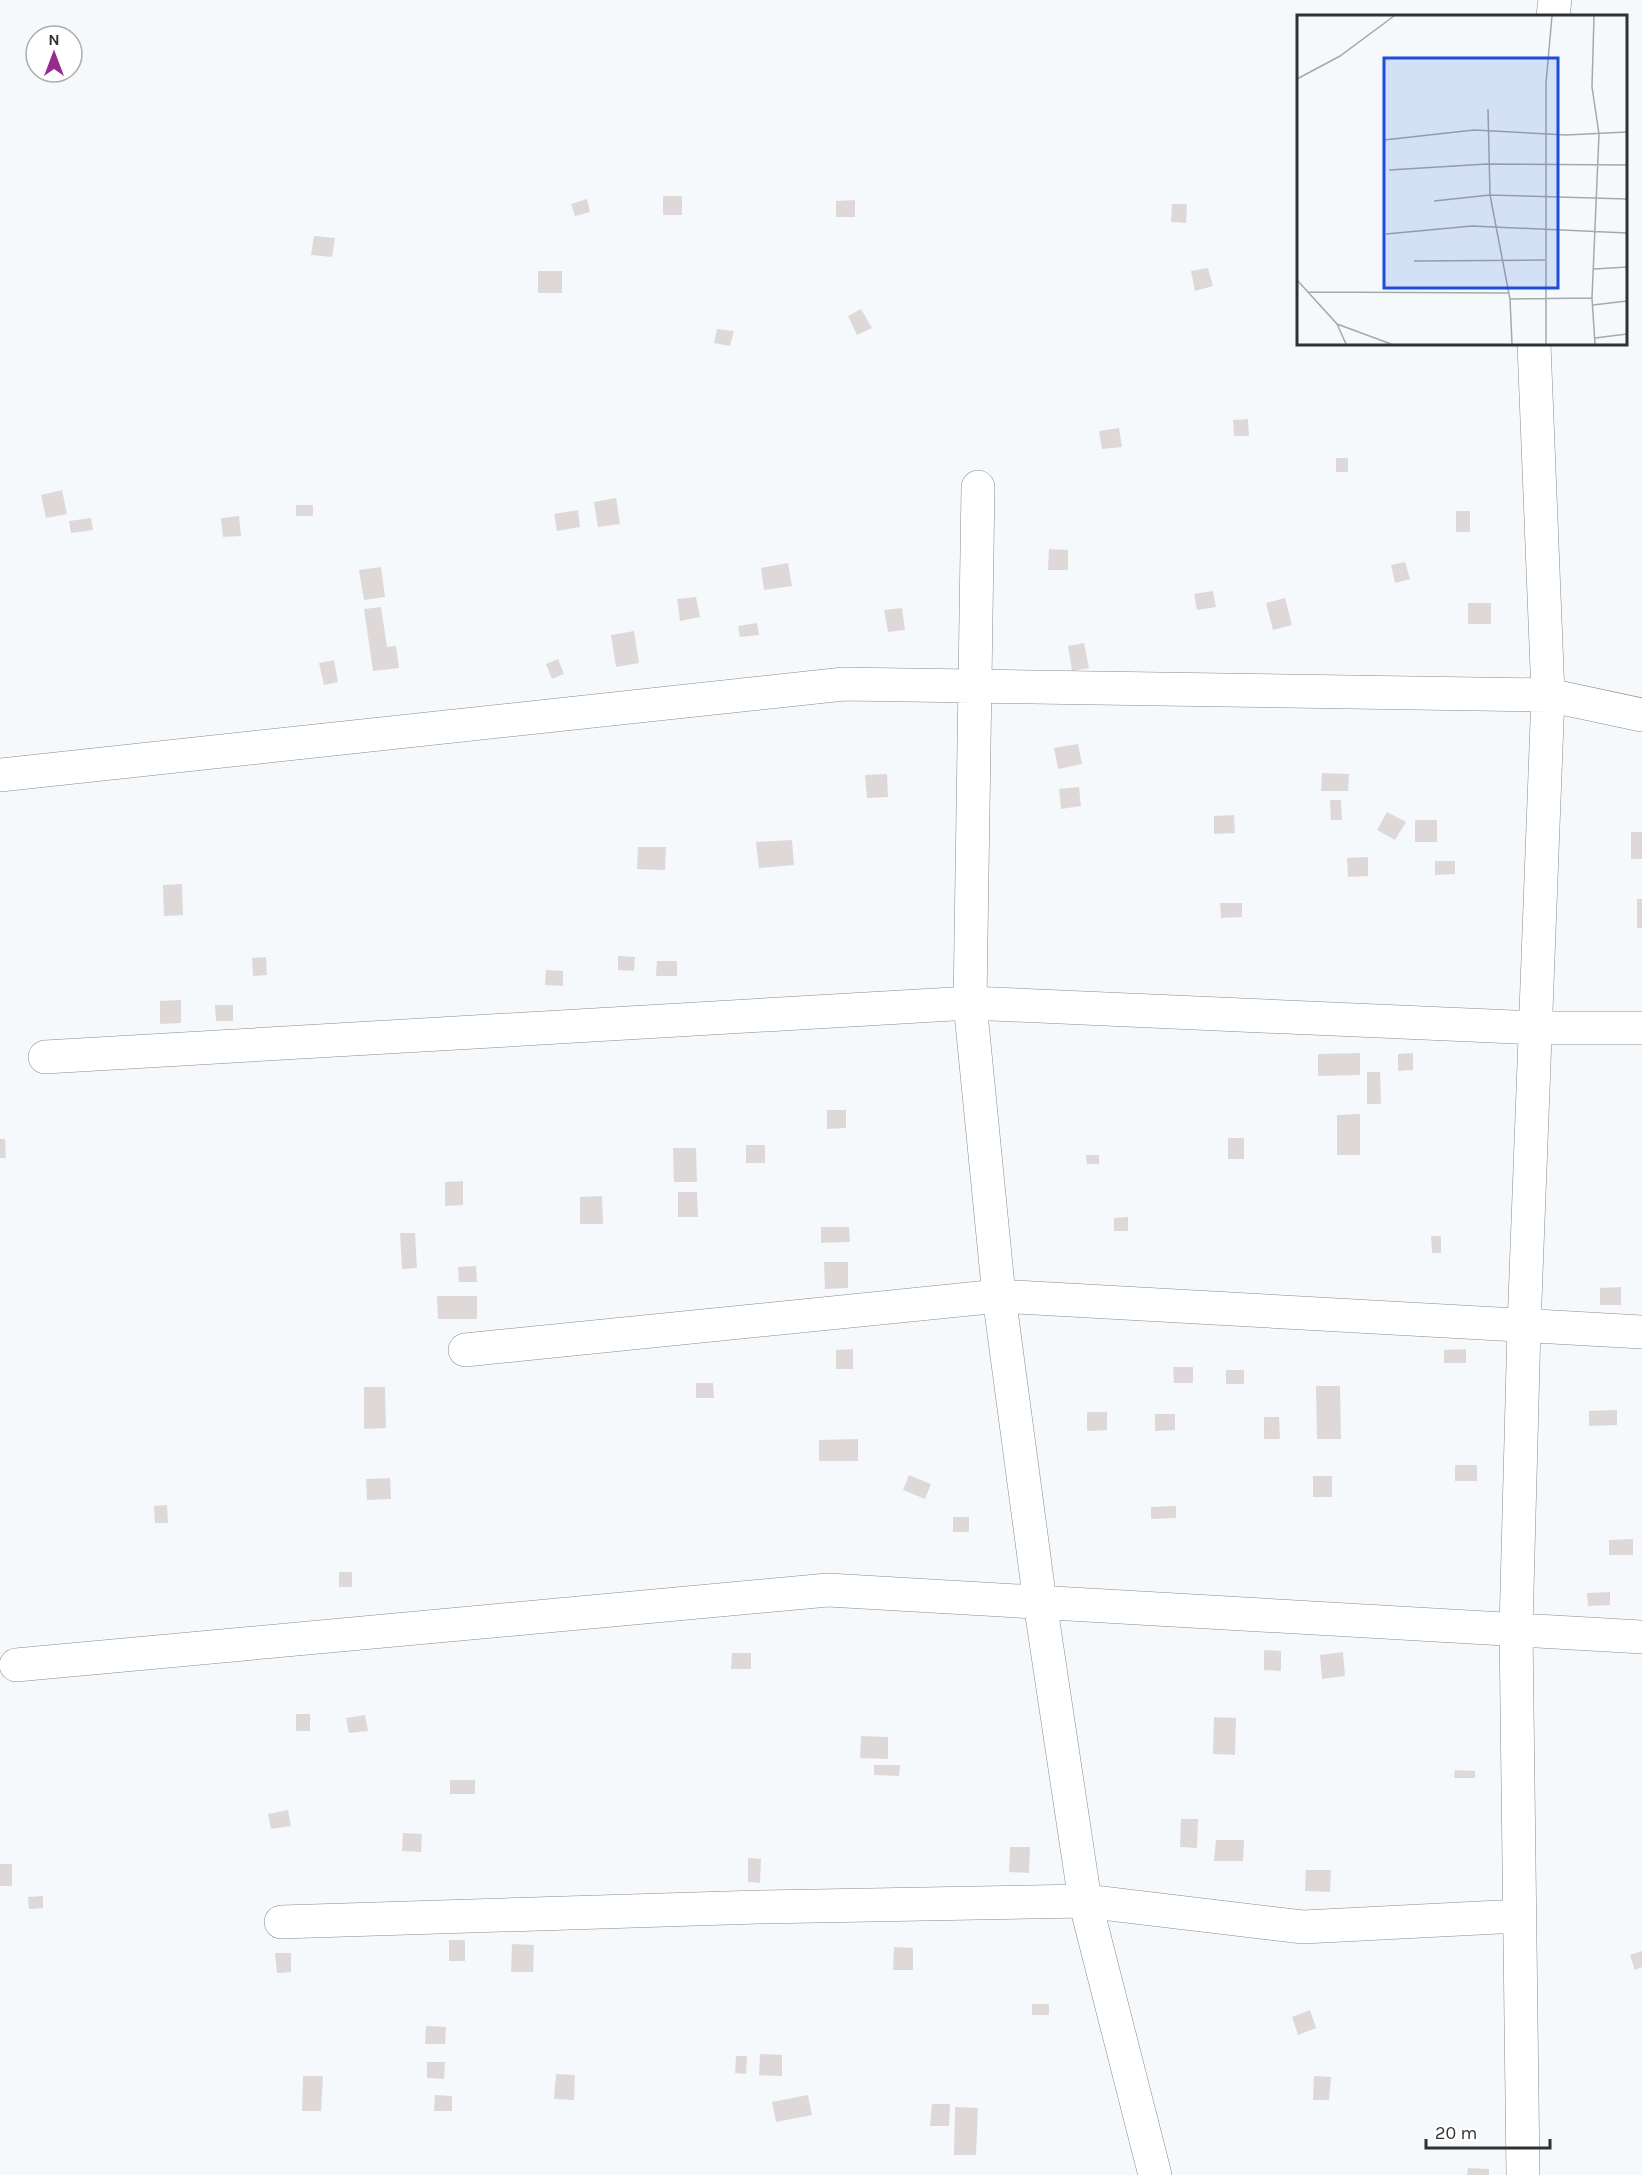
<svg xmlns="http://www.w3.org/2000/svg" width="1642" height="2175" font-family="Karla,sans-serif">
	<rect width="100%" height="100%" fill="#f5f9fc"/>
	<path fill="#ded9d8" d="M 663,196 L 682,196 L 682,215 L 663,215 Z
		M 587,199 L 590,212 L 575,216 L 571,204 Z
		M 855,200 L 855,217 L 836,217 L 836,201 Z
		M 1172,204 L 1187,204 L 1186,223 L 1171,222 Z
		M 314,236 L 335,238 L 332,257 L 311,255 Z
		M 1208,268 L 1213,286 L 1195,291 L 1191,271 Z
		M 538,271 L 562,271 L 562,293 L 538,293 Z
		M 861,309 L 872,328 L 857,335 L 848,316 Z
		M 717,329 L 734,331 L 730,346 L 714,343 Z
		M 1248,419 L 1249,436 L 1234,436 L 1233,420 Z
		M 1119,428 L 1122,447 L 1102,449 L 1099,431 Z
		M 1336,458 L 1348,458 L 1348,472 L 1336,472 Z
		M 62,490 L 67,514 L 46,518 L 41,495 Z
		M 616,498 L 620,524 L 598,527 L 594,502 Z
		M 296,505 L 313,505 L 313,516 L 296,516 Z
		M 578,510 L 580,527 L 557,531 L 554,514 Z
		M 1456,511 L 1470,511 L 1470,532 L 1456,532 Z
		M 239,516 L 241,536 L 223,537 L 221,518 Z
		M 91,518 L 93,530 L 71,533 L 69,521 Z
		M 1049,549 L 1068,550 L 1068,570 L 1048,570 Z
		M 1405,562 L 1410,579 L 1395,583 L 1391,565 Z
		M 788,563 L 792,586 L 764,590 L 761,568 Z
		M 381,567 L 385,597 L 364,600 L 359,570 Z
		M 1213,591 L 1216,607 L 1197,610 L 1194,594 Z
		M 696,597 L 700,617 L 680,621 L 677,599 Z
		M 1285,598 L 1292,625 L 1273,630 L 1266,603 Z
		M 1468,603 L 1491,603 L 1491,624 L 1468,624 Z
		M 381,607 L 387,647 L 396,646 L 399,668 L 373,671 L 364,609 Z
		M 902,608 L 905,630 L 888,632 L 884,610 Z
		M 757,623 L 759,635 L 740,637 L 738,626 Z
		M 634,631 L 639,663 L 616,667 L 611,635 Z
		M 1084,643 L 1089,668 L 1072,671 L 1068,646 Z
		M 558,659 L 564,674 L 552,679 L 546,664 Z
		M 334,660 L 338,682 L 324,685 L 319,663 Z
		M 1078,744 L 1082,764 L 1058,769 L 1054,748 Z
		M 1322,773 L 1349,774 L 1348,791 L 1321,791 Z
		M 887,774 L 888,797 L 867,798 L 865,775 Z
		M 1079,787 L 1081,806 L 1061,809 L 1059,789 Z
		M 1330,800 L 1341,800 L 1342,820 L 1331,820 Z
		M 1387,812 L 1406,822 L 1395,840 L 1377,830 Z
		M 1234,815 L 1235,833 L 1214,834 L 1214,816 Z
		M 1415,820 L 1437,820 L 1437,842 L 1415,842 Z
		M 1631,832 L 1642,832 L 1642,859 L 1631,859 Z
		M 792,840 L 794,865 L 759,868 L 756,842 Z
		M 638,847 L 666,847 L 665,870 L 637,869 Z
		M 1368,857 L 1368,876 L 1348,877 L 1347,858 Z
		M 1435,861 L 1455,861 L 1455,874 L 1435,875 Z
		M 182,884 L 183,915 L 164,916 L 163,885 Z
		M 1637,899 L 1642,899 L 1642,928 L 1637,928 Z
		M 1220,903 L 1242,903 L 1242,917 L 1221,918 Z
		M 618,956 L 635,957 L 634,971 L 618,970 Z
		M 266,957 L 267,975 L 253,976 L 252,958 Z
		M 657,961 L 677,961 L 677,976 L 656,976 Z
		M 546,970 L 563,971 L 563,986 L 545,985 Z
		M 181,1000 L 181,1023 L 160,1024 L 160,1001 Z
		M 215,1005 L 233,1005 L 233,1021 L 216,1021 Z
		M 1360,1053 L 1360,1075 L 1318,1076 L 1318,1054 Z
		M 1413,1053 L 1413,1070 L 1398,1071 L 1398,1054 Z
		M 1367,1072 L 1380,1072 L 1381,1104 L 1367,1104 Z
		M 827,1110 L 846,1110 L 846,1128 L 827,1129 Z
		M 1360,1114 L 1360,1155 L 1337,1155 L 1337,1115 Z
		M 1228,1138 L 1244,1138 L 1244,1159 L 1228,1159 Z
		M 0,1139 L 5,1139 L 6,1158 L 0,1158 Z
		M 746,1145 L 765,1145 L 765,1163 L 746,1163 Z
		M 673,1148 L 696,1148 L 697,1182 L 674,1182 Z
		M 1086,1155 L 1099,1155 L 1099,1164 L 1087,1164 Z
		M 463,1181 L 463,1205 L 445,1206 L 445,1182 Z
		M 678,1192 L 697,1192 L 698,1217 L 678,1217 Z
		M 602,1196 L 603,1224 L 580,1224 L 580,1197 Z
		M 1128,1217 L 1128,1231 L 1114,1231 L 1114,1218 Z
		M 821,1227 L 849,1227 L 850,1242 L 821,1243 Z
		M 400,1233 L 415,1233 L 417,1268 L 402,1269 Z
		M 1431,1236 L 1441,1236 L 1441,1253 L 1432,1253 Z
		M 824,1262 L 848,1262 L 848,1288 L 825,1289 Z
		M 476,1266 L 477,1282 L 459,1282 L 458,1267 Z
		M 1621,1287 L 1621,1305 L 1600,1305 L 1600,1288 Z
		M 437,1296 L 477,1296 L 477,1319 L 438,1319 Z
		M 853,1349 L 853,1369 L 836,1369 L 836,1350 Z
		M 1466,1349 L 1466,1363 L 1444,1363 L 1444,1350 Z
		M 1173,1367 L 1193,1367 L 1193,1383 L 1174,1383 Z
		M 1226,1370 L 1244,1370 L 1244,1384 L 1226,1384 Z
		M 696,1383 L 713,1383 L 714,1398 L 696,1398 Z
		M 1316,1386 L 1340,1386 L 1341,1439 L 1317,1439 Z
		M 364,1387 L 385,1387 L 386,1428 L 364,1429 Z
		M 1617,1410 L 1617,1425 L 1589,1426 L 1589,1411 Z
		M 1087,1412 L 1107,1412 L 1107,1430 L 1087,1431 Z
		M 1155,1414 L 1175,1414 L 1175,1430 L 1155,1431 Z
		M 1264,1417 L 1279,1417 L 1280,1439 L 1264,1439 Z
		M 858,1439 L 858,1461 L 819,1461 L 819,1440 Z
		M 1455,1465 L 1477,1465 L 1477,1481 L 1455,1481 Z
		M 909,1475 L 931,1484 L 925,1499 L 903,1490 Z
		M 1313,1476 L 1332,1476 L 1332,1497 L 1313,1497 Z
		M 390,1478 L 391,1499 L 367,1500 L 366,1479 Z
		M 167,1505 L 168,1523 L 155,1523 L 154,1506 Z
		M 1176,1506 L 1176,1518 L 1151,1519 L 1151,1507 Z
		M 953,1517 L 969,1517 L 969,1532 L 953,1532 Z
		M 1633,1539 L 1633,1555 L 1609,1555 L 1609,1540 Z
		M 339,1572 L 352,1572 L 352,1587 L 339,1587 Z
		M 1610,1592 L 1610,1605 L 1588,1606 L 1587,1593 Z
		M 1264,1650 L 1281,1651 L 1281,1671 L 1264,1670 Z
		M 1343,1652 L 1345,1676 L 1322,1679 L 1320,1655 Z
		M 732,1653 L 751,1653 L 751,1669 L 731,1669 Z
		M 296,1714 L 310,1714 L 310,1731 L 296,1731 Z
		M 365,1715 L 368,1731 L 349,1733 L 346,1718 Z
		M 1214,1717 L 1236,1718 L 1235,1755 L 1213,1754 Z
		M 861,1736 L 888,1737 L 888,1759 L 860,1758 Z
		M 874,1765 L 900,1765 L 899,1776 L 874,1775 Z
		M 1455,1770 L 1475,1771 L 1475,1778 L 1454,1778 Z
		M 450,1780 L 475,1780 L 475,1794 L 450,1794 Z
		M 288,1810 L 291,1826 L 271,1829 L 268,1814 Z
		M 1181,1819 L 1198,1819 L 1197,1848 L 1180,1847 Z
		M 403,1833 L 422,1834 L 421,1852 L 402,1851 Z
		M 1216,1840 L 1244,1840 L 1243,1861 L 1214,1861 Z
		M 1010,1847 L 1030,1847 L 1029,1873 L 1009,1872 Z
		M 748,1858 L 761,1859 L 760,1883 L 748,1882 Z
		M 0,1864 L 12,1864 L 12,1886 L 0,1886 Z
		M 1306,1870 L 1331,1870 L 1330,1892 L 1305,1891 Z
		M 43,1896 L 43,1908 L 29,1909 L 28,1897 Z
		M 449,1940 L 465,1940 L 465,1961 L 449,1961 Z
		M 512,1944 L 534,1945 L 533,1972 L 511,1972 Z
		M 894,1947 L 913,1948 L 913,1970 L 893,1970 Z
		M 1642,1951 L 1642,1967 L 1635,1970 L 1630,1955 Z
		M 275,1953 L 291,1953 L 291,1972 L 277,1973 Z
		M 1032,2004 L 1049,2004 L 1049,2015 L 1032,2015 Z
		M 1310,2010 L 1316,2028 L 1298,2035 L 1292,2017 Z
		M 426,2026 L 446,2027 L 445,2044 L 425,2044 Z
		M 760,2054 L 782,2055 L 782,2076 L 759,2075 Z
		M 736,2056 L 747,2056 L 746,2074 L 735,2073 Z
		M 427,2062 L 445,2062 L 444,2079 L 427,2078 Z
		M 556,2074 L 575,2075 L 574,2100 L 554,2099 Z
		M 303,2076 L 323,2076 L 321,2111 L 302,2111 Z
		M 1314,2076 L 1331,2077 L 1329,2100 L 1313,2100 Z
		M 435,2095 L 452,2096 L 452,2111 L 434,2111 Z
		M 808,2095 L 812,2115 L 776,2122 L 772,2102 Z
		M 932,2104 L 950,2104 L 949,2126 L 930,2126 Z
		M 955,2107 L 978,2108 L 976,2155 L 954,2155 Z
		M 1468,2168 L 1489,2169 L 1489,2175 L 1467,2175 Z"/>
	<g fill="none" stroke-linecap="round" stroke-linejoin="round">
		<g stroke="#888b8e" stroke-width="34">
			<path id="minor" d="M 1553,16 L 1555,0
				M 978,487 L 970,1003 L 999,1296 L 1040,1602 L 1085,1901 L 1155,2175
				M 0,775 L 844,684 L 1548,695 L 1642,715
				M 45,1057 L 970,1003 L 1535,1028 L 1642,1028
				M 465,1350 L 999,1296 L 1642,1332
				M 16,1665 L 828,1590 L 1642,1637
				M 281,1922 L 759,1907 L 1085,1901 L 1303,1927 L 1519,1916
				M 1523,2175 L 1516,1628 L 1524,1327 L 1548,695 L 1534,344"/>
		</g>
		<use href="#minor" stroke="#fff" stroke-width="33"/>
	</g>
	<g transform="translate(1297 15)">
		<rect width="330" height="330" fill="#f5f9fc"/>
		<path fill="none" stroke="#a6a9ab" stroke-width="1.5" d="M 297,1 L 295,72 L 302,119 L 295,283 L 298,329M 0,64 L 43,41 L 97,1M 191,94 L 193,180 L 213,284 L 215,329M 87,125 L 177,115 L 269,120 L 330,117M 92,155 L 190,149 L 330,150M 137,186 L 193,180 L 330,184M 89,219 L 175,211 L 330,218M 117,246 L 248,245M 297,254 L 330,252M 0,265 L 40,309 L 49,329M 11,277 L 211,278M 213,284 L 295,283M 296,290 L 330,286M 40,309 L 94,329M 298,323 L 330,319M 249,329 L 249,68 L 255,1"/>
		<path fill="#1d4ed8" fill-opacity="0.15" stroke="#1d4ed8" stroke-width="3" d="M 87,43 L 261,43 L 261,273 L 87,273 Z"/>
		<rect width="330" height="330" fill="none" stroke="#303132" stroke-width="3"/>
	</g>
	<g transform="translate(54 54)"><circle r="28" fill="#ffffff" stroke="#acadad" stroke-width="1.5"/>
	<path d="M0-4.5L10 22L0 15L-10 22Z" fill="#962b8d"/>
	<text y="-9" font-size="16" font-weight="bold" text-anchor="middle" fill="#303132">N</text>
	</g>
	<path d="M1426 2139v9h124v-9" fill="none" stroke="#303132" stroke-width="3"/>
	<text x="1435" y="2139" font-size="18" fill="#303132" stroke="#ffffff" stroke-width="4.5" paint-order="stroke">20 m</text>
</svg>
